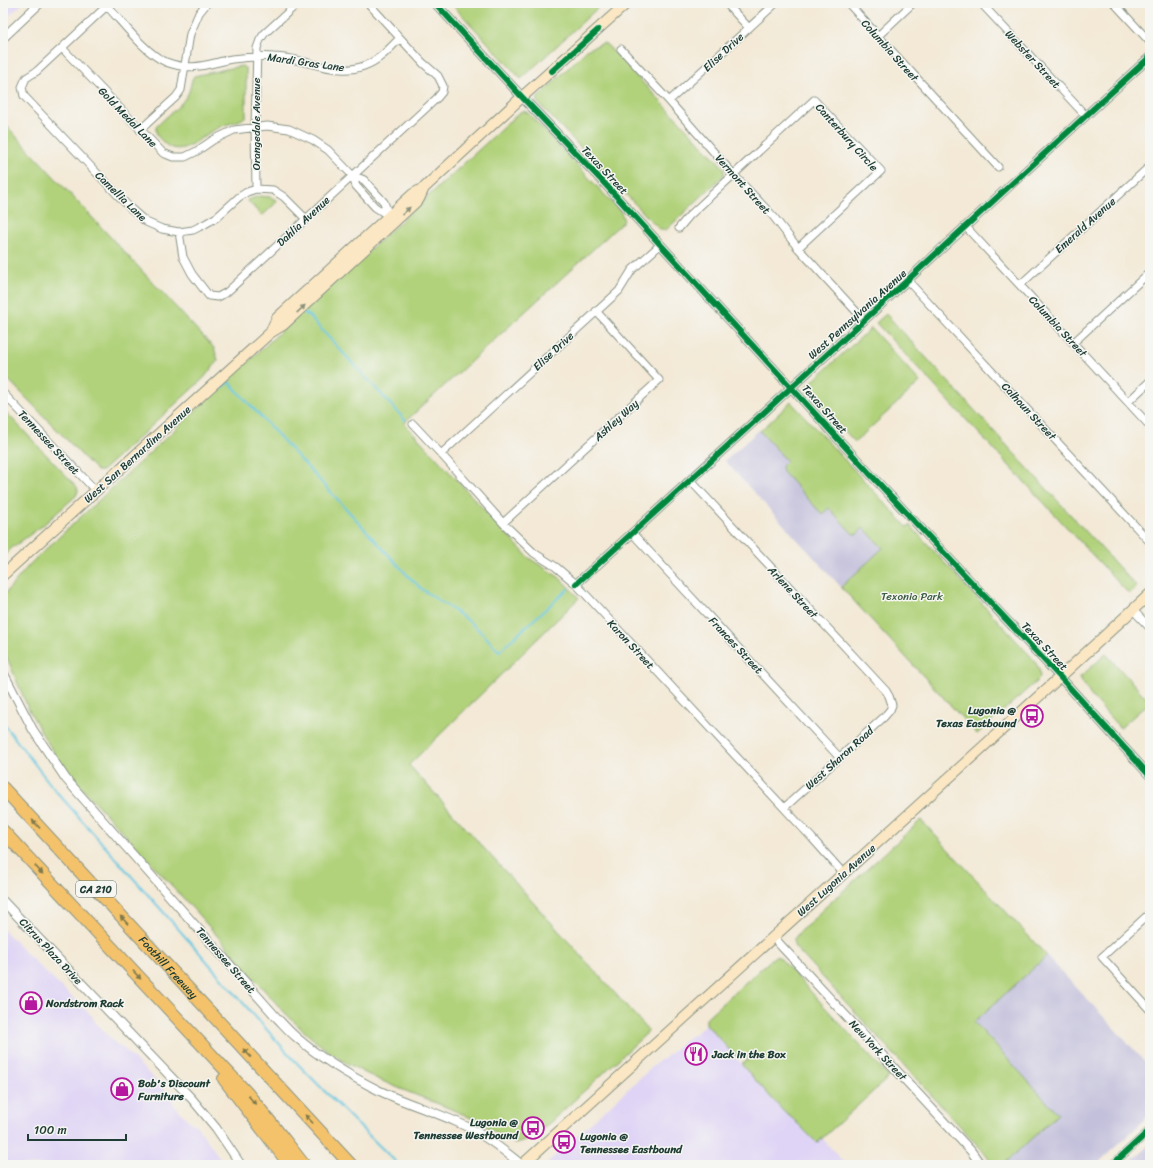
<svg xmlns="http://www.w3.org/2000/svg" width="1153" height="1168" font-family="Sriracha,sans-serif">
	<rect width="100%" height="100%" fill="#f6f6f2"/>
	<filter id="ink" filterUnits="userSpaceOnUse"><feTurbulence type="fractalNoise" baseFrequency=".025" numOctaves="2"/><feDisplacementMap in="SourceGraphic" scale="8" xChannelSelector="R" yChannelSelector="G"/><feConvolveMatrix kernelMatrix="1 2 1 2 8 2 1 2 1" color-interpolation-filters="sRGB"/></filter>
	<filter id="wash" filterUnits="userSpaceOnUse"><feTurbulence type="fractalNoise" baseFrequency=".012" numOctaves="4" result="noise"/><feDisplacementMap in="SourceGraphic" scale="16" xChannelSelector="R" yChannelSelector="G"/><feGaussianBlur stdDeviation="0.9" result="paint"/><feColorMatrix in="noise" values="0 0 0 0 0 0 0 0 0 0 0 0 0 0 0 0 0 1.4 0 .05"/><feComposite in="paint" operator="in"/></filter>
	<g filter="url(#wash)">
		<rect width="100%" height="100%" fill="#f3e9d6"/>
		<path fill="#dfd4f5" d="M 3,3 L 23,3 L 3,21 Z
			M 3,929 L 41,968 L 92,1016 L 96,1023 L 118,1046 L 123,1048 L 172,1097 L 174,1105 L 190,1122 L 196,1125 L 225,1165 L 3,1165 Z
			M 706,1024 L 784,1112 L 792,1118 L 817,1143 L 822,1138 L 846,1165 L 545,1165 L 548,1162 L 660,1060 L 664,1059 L 690,1036 L 694,1035 Z"/>
		<path fill="#c3c0db" d="M 759,430 L 788,461 L 822,514 L 828,508 L 853,534 L 857,534 L 864,528 L 883,548 L 841,587 L 725,461 Z
			M 1047,956 L 1150,1067 L 1150,1115 L 1096,1165 L 1003,1165 L 1058,1114 L 974,1022 Z
			M 1150,1144 L 1150,1165 L 1127,1165 Z"/>
		<path fill="#b1d27a" stroke="#688857" d="M 451,3 L 603,3 L 521,79 Z
			M 604,43 L 607,45 L 724,168 L 724,175 L 666,230 L 660,230 L 537,102 L 538,97 L 588,49 Z
			M 242,66 L 246,69 L 246,116 C 241,122 225,124 218,128 C 201,135 182,160 164,143 C 158,137 156,136 156,127 C 165,117 178,109 186,97 C 191,91 190,82 194,76 L 226,69 Z
			M 524,111 L 528,113 L 621,212 L 624,221 L 407,420 L 405,424 L 529,558 L 560,578 L 579,598 L 409,765 L 649,1031 L 542,1130 L 529,1140 L 515,1144 C 498,1134 482,1123 465,1115 C 420,1095 371,1081 331,1053 C 287,1022 256,979 221,940 C 174,887 126,836 78,784 L 61,763 L 44,737 L 28,708 L 3,648 L 3,596 L 30,564 L 305,309 L 520,112 Z
			M 3,122 L 214,348 L 218,360 L 204,378 L 102,471 L 97,471 L 3,374 Z
			M 260,196 L 270,197 L 278,201 L 262,216 L 247,200 Z
			M 886,314 L 1137,587 L 1129,594 L 876,323 Z
			M 871,328 L 920,382 L 855,442 L 805,388 Z
			M 791,402 L 907,527 L 910,525 L 1034,660 L 1040,671 L 1039,672 L 1040,676 L 1039,679 L 977,734 L 841,587 L 883,548 L 864,528 L 857,534 L 853,534 L 829,508 L 822,514 L 783,472 L 782,466 L 787,461 L 760,431 Z
			M 3,409 L 77,487 L 78,491 L 76,496 L 42,526 L 13,547 L 3,557 Z
			M 1106,654 L 1150,702 L 1120,728 L 1091,696 C 1087,689 1083,684 1080,677 Z
			M 921,820 L 1047,956 L 974,1022 L 1058,1114 L 1003,1165 L 993,1165 L 982,1150 L 794,946 L 794,939 L 801,930 L 809,924 L 820,912 Z
			M 775,956 L 779,957 L 889,1077 L 817,1143 L 792,1118 L 784,1112 L 742,1065 L 742,1063 L 748,1060 L 746,1057 L 740,1058 L 737,1055 L 735,1056 L 706,1024 L 706,1018 L 708,1016 Z"/>
		<g fill="none" stroke-linecap="round" stroke-linejoin="round">
			<path stroke="#63c6e1" stroke-width="2" d="M 304,313 L 308,315 L 405,420
				M 209,394 L 211,396 L 229,382 L 409,577 L 423,590 L 465,618 L 482,633 L 499,651 L 568,589
				M 3,723 L 54,789 L 197,950 L 251,1012 L 293,1059 L 354,1121 L 399,1165"/>
		</g>
	</g>
	<g filter="url(#ink)">
		<g fill="none" stroke-linecap="round" stroke-linejoin="round">
			<g stroke="#899385" stroke-width="9">
				<path id="minor" d="M 110,3 L 37,71 L 26,78 L 22,87 L 24,96 L 129,207 L 146,222 L 162,229 L 179,232 L 193,230 L 205,224 L 217,217 L 239,197 L 247,192 L 256,189 L 273,190 L 284,197 L 306,219
					M 726,3 L 749,28
					M 848,3 L 998,167
					M 981,3 L 1086,116
					M 1114,3 L 1150,42
					M 107,6 C 122,22 146,54 166,62 C 192,72 207,64 232,59 C 246,57 260,56 274,57 C 304,57 334,77 364,66 C 379,61 389,49 400,38
					M 878,36 L 913,3
					M 62,48 L 163,153 L 173,157 L 185,157 L 197,151 L 213,140 L 234,130 L 267,126 L 289,129 L 313,140 L 328,150 L 352,175 L 356,186 L 375,207 L 389,216
					M 621,49 L 669,101 L 733,174 L 773,216 L 798,248 L 864,320
					M 669,101 L 776,3
					M 140,130 L 176,97 L 181,90 L 190,34 L 199,13 L 207,3
					M 352,175 L 364,180 L 384,202 L 389,216
					M 256,189 L 255,127 L 257,48 L 260,40 L 264,34 L 298,3
					M 966,227 L 1150,426
					M 679,228 L 689,216 L 814,100 L 881,171 L 798,248
					M 179,232 L 183,257 L 192,274 L 209,296 L 218,297 L 227,292 L 437,98 L 442,92 L 443,86 L 438,76 L 423,63 L 368,3
					M 908,281 L 1150,542
					M 1020,285 L 1150,166
					M 1073,343 L 1150,272
					M 3,393 L 96,491
					M 1128,402 L 1150,381
					M 413,424 L 441,454 L 503,523 L 534,553 L 556,567 L 576,584 L 812,838 L 843,873
					M 441,454 L 619,291 L 632,270 L 660,245
					M 690,480 L 886,691 L 889,696 L 892,705 L 890,710 L 884,717 L 784,808
					M 503,523 L 659,380 L 596,311
					M 632,533 L 840,758
					M 1133,610 L 1150,628
					M 1150,913 L 1102,957 L 1150,1010
					M 1112,1165 L 1150,1130"/>
			</g>
			<g stroke="#899385" stroke-width="10">
				<path id="tertiary" d="M 435,3 L 522,97 L 606,185 L 871,475 L 1060,677 L 1150,776
					M 3,38 L 40,3
					M 576,584 C 769,410 958,232 1150,57
					M 3,672 L 33,730 L 66,779 L 277,1018 C 283,1024 289,1031 296,1037 C 320,1058 352,1077 380,1091 C 405,1103 433,1111 459,1123 C 482,1133 502,1149 522,1165
					M 3,901 L 192,1099 L 216,1128 L 241,1165
					M 773,937 L 971,1151 L 981,1165"/>
			</g>
			<g stroke="#899385" stroke-width="12">
				<path id="secondary" d="M 270,333 L 277,318 L 413,194 L 424,188 L 522,97 L 627,3
					M 3,575 L 270,333 L 283,325 L 419,199 L 424,188
					M 522,1165 L 1060,677 L 1150,594"/>
			</g>
			<g stroke="#899385" stroke-width="14">
				<g id="motorway">
					<path id="s1" d="M 3,788 L 351,1165"/>
					<path d="M 3,831 L 246,1092 L 271,1123 L 304,1165"/>
					<path d="M 224,1079 L 290,1165"/>
				</g>
			</g>
			<use href="#minor" stroke="#fff" stroke-width="7"/>
			<use href="#tertiary" stroke="#fff" stroke-width="8"/>
			<use href="#secondary" stroke="#fbe7c3" stroke-width="10"/>
			<use href="#motorway" stroke="#f4c26a" stroke-width="12"/>
			<g stroke="#f6f6f2" stroke-width="8">
				<path id="cycleway" d="M 435,3 L 522,97 L 606,185 L 871,475 L 1060,677 L 1150,776
					M 552,71 L 598,30
					M 576,584 C 769,410 958,232 1150,57
					M 1112,1165 L 1150,1130"/>
			</g>
			<use href="#cycleway" stroke="#00873e" stroke-width="6"/>
		</g>
		<defs><path id="oneway-solid" d="M-6-.8H1V-3.2L6.5 0L1 3.2V.8H-6Z"/></defs>
		<g fill="#8d927c">
			<use href="#oneway-solid" transform="translate(406 211) rotate(-43)"/>
			<use href="#oneway-solid" transform="translate(301 309) rotate(-43)"/>
		</g>
		<g fill="#7f794c">
			<use href="#oneway-solid" transform="translate(36 824) rotate(-133)"/>
			<use href="#oneway-solid" transform="translate(39 870) rotate(47)"/>
			<use href="#oneway-solid" transform="translate(124 920) rotate(-133)"/>
			<use href="#oneway-solid" transform="translate(137 975) rotate(47)"/>
			<use href="#oneway-solid" transform="translate(247 1053) rotate(-133)"/>
			<use href="#oneway-solid" transform="translate(252 1100) rotate(50)"/>
			<use href="#oneway-solid" transform="translate(309 1119) rotate(-133)"/>
		</g>
	</g>
	<defs>
		<g id="bus-ring" transform="scale(1.15)"><circle r="9.5" fill="#f6f6f2" stroke="#b5179e" stroke-width="1.5"/><path d="M-5-6H5V4H4V6H2V4H-2V6H-4V4H-5ZM-3.5-4V0h7V-4ZM-3.5 1.2v1.5H-2V1.2ZM2 1.2v1.5H3.5V1.2Z" fill="#b5179e"/></g>
		<g id="shop-ring" transform="scale(1.15)"><circle r="9.5" fill="#f6f6f2" stroke="#b5179e" stroke-width="1.5"/><path d="M-5-2.5h2.3a2.7 3.5 0 0 1 5.4 0H5L5.5 6h-11ZM-1.5-2.5h3a1.5 2.3 0 0 0-3 0Z" fill="#b5179e"/></g>
		<g id="restaurant-ring" transform="scale(1.15)"><circle r="9.5" fill="#f6f6f2" stroke="#b5179e" stroke-width="1.5"/><path d="M-5-6h1v4h1v-4h1v4h1v-4h1v5L-1.5 .5V6h-2V.5L-5-1ZM5-6V6H3V1.5H1.5Q1.5-4 5-6Z" fill="#b5179e"/></g>
	</defs>
	<g fill-rule="evenodd">
		<use href="#bus-ring" x="1032" y="716"/>
		<use href="#shop-ring" x="31" y="1003"/>
		<use href="#restaurant-ring" x="696" y="1054"/>
		<use href="#shop-ring" x="122" y="1089"/>
		<use href="#bus-ring" x="533" y="1128"/>
		<use href="#bus-ring" x="564" y="1142"/>
	</g>
	<g text-anchor="middle" stroke-width="3" stroke-linejoin="round" paint-order="stroke">
		<rect fill="#f6f6f2" stroke="#60746d" stroke-width="1" x="76" y="881" width="40" height="16" rx="3"/>
		<g font-size="10" font-weight="bold" fill="#1f3d34">
			<text x="96" y="893">CA 210</text>
		</g>
		<g font-size="11" fill="#1f3d34" stroke="#f6f6f2">
			<text transform="translate(890 50) rotate(48)" y="4">Columbia Street</text>
			<text transform="translate(723 52) rotate(-43)" y="4">Elise Drive</text>
			<text transform="translate(1033 59) rotate(47)" y="4">Webster Street</text>
			<text transform="translate(306 62) rotate(8)" y="4">Mardi Gras Lane</text>
			<text transform="translate(128 117) rotate(46)" y="4">Gold Medal Lane</text>
			<text transform="translate(256 124) rotate(-90)" y="4">Orangedale Avenue</text>
			<text transform="translate(847 137) rotate(48)" y="4">Canterbury Circle</text>
			<text transform="translate(605 170) rotate(47)" y="4">Texas Street</text>
			<text transform="translate(743 184) rotate(48)" y="4">Vermont Street</text>
			<text transform="translate(121 196) rotate(44)" y="4">Camellia Lane</text>
			<text transform="translate(303 221) rotate(-43)" y="4">Dahlia Avenue</text>
			<text transform="translate(1085 225) rotate(-42)" y="4">Emerald Avenue</text>
			<text transform="translate(857 314) rotate(-42)" y="4">West Pennsylvania Avenue</text>
			<text transform="translate(1058 326) rotate(47)" y="4">Columbia Street</text>
			<text transform="translate(553 351) rotate(-43)" y="4">Elise Drive</text>
			<text transform="translate(825 409) rotate(48)" y="4">Texas Street</text>
			<text transform="translate(1029 411) rotate(47)" y="4">Calhoun Street</text>
			<text transform="translate(616 420) rotate(-42)" y="4">Ashley Way</text>
			<text transform="translate(49 442) rotate(47)" y="4">Tennessee Street</text>
			<text transform="translate(137 454) rotate(-42)" y="4">West San Bernardino Avenue</text>
			<text transform="translate(793 592) rotate(47)" y="4">Arlene Street</text>
			<text transform="translate(631 644) rotate(47)" y="4">Karon Street</text>
			<text transform="translate(736 645) rotate(47)" y="4">Frances Street</text>
			<text transform="translate(1045 646) rotate(47)" y="4">Texas Street</text>
			<text transform="translate(839 758) rotate(-42)" y="4">West Sharon Road</text>
			<text transform="translate(836 880) rotate(-42)" y="4">West Lugonia Avenue</text>
			<text transform="translate(51 951) rotate(47)" y="4">Citrus Plaza Drive</text>
			<text transform="translate(226 960) rotate(49)" y="4">Tennessee Street</text>
			<text dy="4" stroke="none"><textPath href="#s1" startOffset="244">Foothill Freeway</textPath></text>
			<text transform="translate(878 1050) rotate(47)" y="4">New York Street</text>
		</g>
		<g font-size="11" fill="#3c5b42" stroke="#f6f6f2">
			<text x="912" y="600">Texonia Park</text>
		</g>
		<g font-size="11" font-weight="bold" fill="#1f3d34" stroke="#f6f6f2" text-anchor="start">
			<text x="1016" y="714" text-anchor="end">Lugonia @<tspan x="1016" dy="13">Texas Eastbound</tspan></text>
			<text x="46" y="1007">Nordstrom Rack</text>
			<text x="712" y="1058">Jack in the Box</text>
			<text x="138" y="1087">Bob's Discount<tspan x="138" dy="13">Furniture</tspan></text>
			<text x="518" y="1126" text-anchor="end">Lugonia @<tspan x="518" dy="13">Tennessee Westbound</tspan></text>
			<text x="580" y="1140">Lugonia @<tspan x="580" dy="13">Tennessee Eastbound</tspan></text>
		</g>
	</g>
	<rect width="1153" height="1168" fill="none" stroke="#f6f6f2" stroke-width="16"/>
	<path d="M28 1134v6h98v-6" fill="none" stroke="#1f3d34" stroke-width="2"/>
	<text x="34" y="1134" font-size="12" fill="#1f3d34" stroke="#f6f6f2" stroke-width="3" paint-order="stroke">100 m</text>
</svg>
